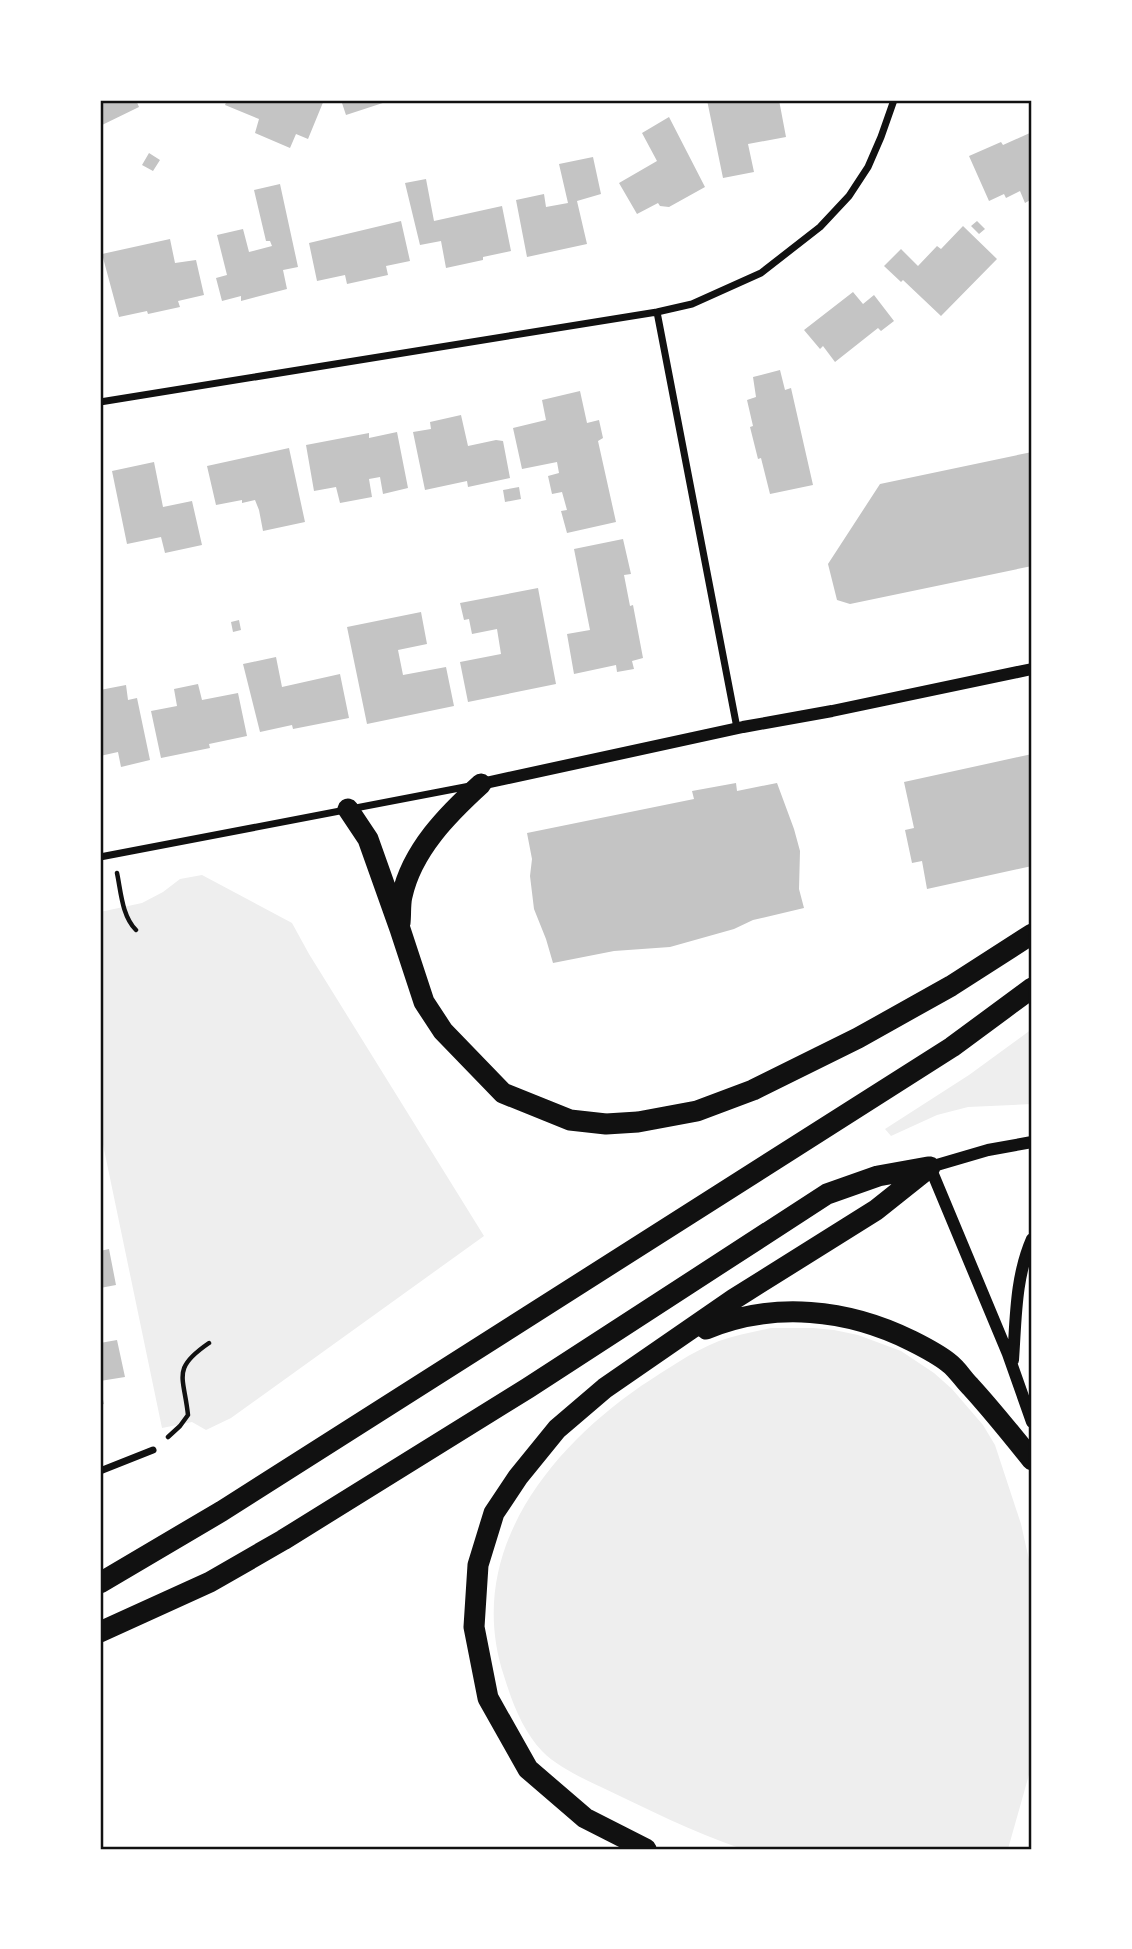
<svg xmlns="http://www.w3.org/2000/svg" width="1132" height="1949" font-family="Jost,sans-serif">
	<rect width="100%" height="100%" fill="#fff"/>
	<path fill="#eee" d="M 202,875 L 292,923 L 309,954 L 484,1236 L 231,1418 L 206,1430 L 192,1422 L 162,1428 L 100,1130 L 100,912 L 142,903 L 163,892 L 180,879 Z
		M 1032,1029 L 1032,1104 L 968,1107 L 937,1115 L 891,1136 L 885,1129 L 969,1075 Z
		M 771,1328 L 813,1328 L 834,1330 L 858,1335 L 901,1351 L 934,1373 L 952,1389 L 983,1425 L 995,1445 L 1021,1524 L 1032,1573 L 1032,1764 L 1008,1849 L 742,1849 C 693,1832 647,1809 601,1787 C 582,1778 556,1766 542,1751 C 523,1731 512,1702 504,1676 C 464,1555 547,1451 641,1386 C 666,1370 691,1352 719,1341 C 736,1335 754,1332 771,1328 Z"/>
	<path fill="#c4c4c4" d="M 100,100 L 136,100 L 139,107 L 100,126 Z
		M 227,100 L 324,100 L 308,139 L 296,134 L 290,148 L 255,133 L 259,119 L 225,105 Z
		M 341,100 L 392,100 L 346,115 Z
		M 707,100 L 779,100 L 786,137 L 748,144 L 754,172 L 723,178 Z
		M 669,117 L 705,187 L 669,207 L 660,206 L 658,203 L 637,214 L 619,183 L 657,161 L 642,133 Z
		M 1032,132 L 1032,199 L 1025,203 L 1020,191 L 1006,198 L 1004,194 L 989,201 L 969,156 L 1001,142 L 1003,145 Z
		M 149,153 L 160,160 L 153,171 L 142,165 Z
		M 593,157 L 601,194 L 577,201 L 587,244 L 527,257 L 516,200 L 544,194 L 546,207 L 568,203 L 559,164 Z
		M 426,179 L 434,221 L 502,206 L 511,251 L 483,257 L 483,260 L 446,268 L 441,241 L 420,245 L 405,183 Z
		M 280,184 L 298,267 L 283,270 L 287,289 L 241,301 L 241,296 L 222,301 L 216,278 L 227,275 L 217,235 L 243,229 L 249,252 L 272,246 L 270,241 L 266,241 L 254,190 Z
		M 401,221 L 410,261 L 386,266 L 388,275 L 347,284 L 345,275 L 317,281 L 309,243 Z
		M 977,221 L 985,229 L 979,234 L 971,226 Z
		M 963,226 L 997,259 L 941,316 L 903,280 L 901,282 L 884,266 L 901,249 L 918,266 L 937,246 L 941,249 Z
		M 170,239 L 175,263 L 196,260 L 204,295 L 178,301 L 180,307 L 148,314 L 147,311 L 119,317 L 102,254 Z
		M 853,292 L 863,304 L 874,295 L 894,321 L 881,331 L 878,328 L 835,362 L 823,346 L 820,349 L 804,330 Z
		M 780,370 L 785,390 L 791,388 L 813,485 L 770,494 L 761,458 L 758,459 L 750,427 L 753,426 L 747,400 L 756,397 L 753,377 Z
		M 580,391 L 587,423 L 599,420 L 603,438 L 598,441 L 616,522 L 567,533 L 561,511 L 567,510 L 562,492 L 552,494 L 548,476 L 559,473 L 557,462 L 522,469 L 513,428 L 546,420 L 542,400 Z
		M 461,415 L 468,446 L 496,440 L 503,441 L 510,478 L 468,487 L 467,481 L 425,490 L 413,432 L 431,429 L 430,422 Z
		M 397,432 L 408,488 L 383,494 L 380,477 L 369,479 L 372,497 L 340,503 L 336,487 L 314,491 L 306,445 L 369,433 L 369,438 Z
		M 289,448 L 305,522 L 263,531 L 259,510 L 255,500 L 242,503 L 242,500 L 216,505 L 207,466 Z
		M 1032,452 L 1032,566 L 850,604 L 837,600 L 828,564 L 880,484 Z
		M 154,462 L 163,507 L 192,501 L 202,545 L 165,553 L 161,537 L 127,544 L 112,471 Z
		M 519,487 L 521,499 L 505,502 L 503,490 Z
		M 623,539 L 631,574 L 624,575 L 630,606 L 633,605 L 643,658 L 632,661 L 634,669 L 617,672 L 616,665 L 574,674 L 567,634 L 590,630 L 574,549 Z
		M 538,588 L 556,684 L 468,702 L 460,662 L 501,654 L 497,629 L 472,634 L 469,619 L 464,620 L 460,603 Z
		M 421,612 L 427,644 L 398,650 L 403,675 L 446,667 L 454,706 L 367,724 L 347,627 Z
		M 239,620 L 241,630 L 233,632 L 231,622 Z
		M 276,657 L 282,687 L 340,674 L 349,718 L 293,729 L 292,725 L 260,732 L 243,664 Z
		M 198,684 L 202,700 L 238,693 L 247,736 L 209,744 L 210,748 L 161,758 L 151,711 L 177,706 L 174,689 Z
		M 126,685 L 128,700 L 137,698 L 150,760 L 121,767 L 118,752 L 100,756 L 100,690 Z
		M 1032,754 L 1032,866 L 927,889 L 922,861 L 912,863 L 905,830 L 914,828 L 904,782 Z
		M 736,783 L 737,791 L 777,783 L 794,829 L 800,851 L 799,889 L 804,908 L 753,920 L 734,929 L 670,947 L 614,951 L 553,963 L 546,939 L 534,909 L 530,876 L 532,859 L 527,833 L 694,799 L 692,791 Z
		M 109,1249 L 116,1285 L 100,1288 L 100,1251 Z
		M 117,1340 L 125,1377 L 100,1381 L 100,1343 Z
		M 100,1386 L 104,1404 L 100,1405 Z"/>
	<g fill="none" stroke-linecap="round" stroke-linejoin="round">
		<path stroke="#111" stroke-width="4.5" d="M 117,873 C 121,892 122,916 136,930
			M 168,1437 L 180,1426 L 188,1415 C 184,1376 171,1369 209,1343"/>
		<path stroke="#111" stroke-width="7" d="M 657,312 L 737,728
			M 100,402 L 657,312 L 692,304 L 761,273 L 820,227 L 849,196 L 868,167 L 881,137 L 894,100
			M 100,857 L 470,786
			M 100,1471 L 153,1450"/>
		<path stroke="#111" stroke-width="12" d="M 481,784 L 743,727 L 832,711 L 1032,669
			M 1032,1142 L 988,1150 L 930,1167 L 1008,1354 L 1032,1422
			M 1013,1360 C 1016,1319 1015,1278 1032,1239"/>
		<path stroke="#111" stroke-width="21" d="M 348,809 L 368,839 L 400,929 L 424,1002 L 443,1031 L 503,1093 L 570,1120 L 606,1124 L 638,1122 L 697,1111 L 753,1090 L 858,1038 L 951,986 L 1032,934
			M 400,923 C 401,914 400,904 402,896 C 412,850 448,814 481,784
			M 706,1329 C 774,1301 848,1309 912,1341 C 924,1347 938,1354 949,1363 C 957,1369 963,1379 970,1386 C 992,1410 1012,1435 1032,1460
			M 100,1583 L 222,1511 L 952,1047 L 1032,988
			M 100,1632 L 210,1582 L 283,1540 L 528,1388 L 827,1194 L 878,1176 L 928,1167
			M 646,1849 L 585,1818 L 528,1769 L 488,1698 L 474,1627 L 478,1565 L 494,1513 L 518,1477 L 557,1429 L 605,1388 L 734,1299 L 876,1210 L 930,1167"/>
	</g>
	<rect width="1132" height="1949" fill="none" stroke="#ffffff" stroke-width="203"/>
	<rect x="102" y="102" width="928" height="1746" fill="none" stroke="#111" stroke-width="2.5"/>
</svg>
